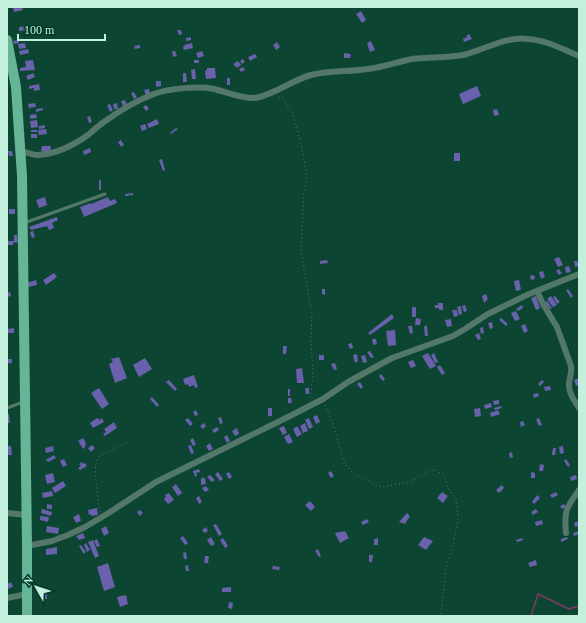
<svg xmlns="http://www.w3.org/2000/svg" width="586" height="623" font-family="'Times New Roman',serif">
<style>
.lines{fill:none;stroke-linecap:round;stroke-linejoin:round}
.stream{stroke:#823864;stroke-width:1.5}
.building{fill:#6961ac}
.path{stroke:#4b7f6d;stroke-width:1;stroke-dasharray:1 3;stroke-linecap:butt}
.lane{stroke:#537869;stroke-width:3}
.street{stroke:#537869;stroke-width:6}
.primary{stroke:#65b596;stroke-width:10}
</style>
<rect width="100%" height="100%" fill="#0d4533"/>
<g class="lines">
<path class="stream" d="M531 616 538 594 569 609 579 606"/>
</g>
<path class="building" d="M13 7H22L23 10 14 12Z
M361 11 366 20 362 23 356 14Z
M28 26 29 30 19 31V27Z
M177 30H181L182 34 179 35Z
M469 34 472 39 464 42 463 39 467 37 466 36Z
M191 37V40L186 41V38Z
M19 40V43L14 44 13 41Z
M371 41 375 50 370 52 367 43Z
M277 42 280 47 276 50 273 45Z
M25 43 26 48 19 49 18 44Z
M192 43 193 48 184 50 183 47 185 46 184 45Z
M140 45V48L135 49 134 46Z
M28 49 29 53 20 55 19 51Z
M172 51H175L177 56 173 57Z
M202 51 204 56 198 58 196 53Z
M344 53 351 54 350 58H344Z
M255 54 257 57 250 61 248 57Z
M243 59 245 62 242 64 240 61Z
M33 60 35 70 20 71V68L26 67 25 61Z
M194 60H199V63H194Z
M238 61 241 65 237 68 233 64Z
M243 67 245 70 241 72 239 69Z
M207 68H215L216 78 206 79 205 71 207 70Z
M195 69 196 79H192L191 70Z
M33 73 35 77 28 80 26 76Z
M183 73H186L187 82H183Z
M227 78H230V85H227Z
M156 81H161V86L156 87Z
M39 84 40 90 34 91V88L29 89V86Z
M477 86 481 96 463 104 459 94Z
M149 89 150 93 146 95 144 90Z
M134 92 137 98 134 99 131 93Z
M125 100 127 105 123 106 121 101Z
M35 103 36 107 29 108 28 104Z
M117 103 118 109H114L113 104Z
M110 104 113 110 110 112 107 105Z
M146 105 149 109 146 111 143 107Z
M43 108V110L36 112V109Z
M497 109 499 115 494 116 493 110Z
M36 114 37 118 30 119V115Z
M90 116 92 122 89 123 87 117Z
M157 119 159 124 149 128 147 124Z
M37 120 38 127 31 128 30 121Z
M145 124 147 129 142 131 140 126Z
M45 125V128L39 129V126Z
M176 128 178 129 171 134 170 133Z
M46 129 47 134 39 135 38 130Z
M31 130H37V132H31Z
M31 134H37V138H31Z
M121 140 124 145 121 147 118 142Z
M42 146H51L50 152 41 151Z
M90 148 91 152 84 155 83 151Z
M8 151H12L13 156H9Z
M454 153H460V161H454Z
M162 159 165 170 163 171 159 160Z
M99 180H101V190H99Z
M133 193V195L125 196V194Z
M45 197 47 205 39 208 36 200Z
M108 197 110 201 115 199 117 203 84 217 80 207 91 203V204Z
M9 209H15V214H9Z
M57 217 58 220 52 223 54 228 49 230 47 226 31 230 29 227Z
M33 231 35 237 32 238 30 232Z
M14 235H17L18 242 13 243V245H7V241H14Z
M559 257 563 265 558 267 554 259Z
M327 260 328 263 320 264V261Z
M574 261H577L579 266 575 267Z
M569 266 571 272 566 273 565 267Z
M559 269 562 273 559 275 556 271Z
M543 271 545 277 541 279 539 272Z
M54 273 57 277 46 285 43 280Z
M534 275 535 279 531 280 530 276Z
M36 280 37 285 28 287 27 283Z
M519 280 521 290 516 291 514 281Z
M322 289H325V295L322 294Z
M568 289 573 296 571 298 566 290Z
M10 292 11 296 7 297V293Z
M486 294 488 299 484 303 482 296Z
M536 296 540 308 536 310 531 298Z
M551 296 557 305 553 307 547 299Z
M555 296 560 302 557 304 553 297Z
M547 301 552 308 550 309 545 302Z
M438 303H443V310H439V308H435V305H438Z
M465 305 467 311 464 312 462 306Z
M522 305 523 308 518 311 516 309Z
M461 306 462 314 459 315 457 307Z
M412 307H416V317H412Z
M452 310H457L458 316 454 317Z
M516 311 520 319 515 321 511 313Z
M392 314 394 318 370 335 368 333Z
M416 318 421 319 420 325H415Z
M501 318 508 324 506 326 499 320Z
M451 319 452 326 447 327 445 320Z
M492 322 493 328 490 329 488 323Z
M525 324 528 331 524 333 521 326Z
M408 326H412L413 333 410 334Z
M424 326H427L428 336H425Z
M483 327 484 333 481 334 480 328Z
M14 328V333H7V329Z
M395 330 396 345 388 346 386 331Z
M479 333 481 339 478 340 475 335Z
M372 339H376L377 344 373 345Z
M352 343 353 348 350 349 348 344Z
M283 346H287L286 354H283Z
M370 351 374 357 371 358 367 352Z
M428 353 436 366 430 369 422 356Z
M434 353 438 362 435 363 431 355Z
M357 354 358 361 355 363 353 355Z
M319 355H324V360H319Z
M365 355 367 362 363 363 361 356Z
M119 357 127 378 115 383 109 364 113 362 111 359Z
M145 358 152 369 139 377 133 365Z
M7 359H12V363H7Z
M413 360 416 366 411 368 408 362Z
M335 363 337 369 334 370 331 364Z
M440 365 445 373 442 375 437 367Z
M302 368 304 383H297L296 369Z
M381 374 385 379 383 381 379 376Z
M194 375 198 387 195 388 194 385 189 387 188 384 185 385 183 379Z
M579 378V385L576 386 574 380Z
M169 380 177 389 175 391 166 382Z
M542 380 544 382 540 386 538 384Z
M360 382 363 387 361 389 357 384Z
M550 386 551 390 545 391 544 387Z
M99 388 109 404 102 409 91 393Z
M305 388H309V394H306Z
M288 389H290V396H288Z
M538 393 539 396 534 398 533 394Z
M152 397 159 405 157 407 150 399Z
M288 398H291L292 403H288Z
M499 400V404L494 405 493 401Z
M491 403 492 407 485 409 484 405Z
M501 406 502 408 495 410 494 408Z
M268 408H272V416H268Z
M480 408 481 416 475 417 474 409Z
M196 410 198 415 195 416 193 412Z
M498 410 500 414 491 417 490 413Z
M7 414H9L10 423H7Z
M317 415 320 422 316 424 313 417Z
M221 417 223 423 220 424 218 418Z
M97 418 100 420 102 418 104 422 93 428 90 423Z
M188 418 193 424 190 426 185 420Z
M309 418 313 427 309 429 305 420Z
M539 418 542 425 539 426 536 419Z
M523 421 525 425 521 427 520 422Z
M114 422 117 428 105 436 103 434 106 432 104 429Z
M204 423 206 426 203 429 200 426Z
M305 423 308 431 303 433 300 426Z
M284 426 287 433 283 435 279 428Z
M297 426 302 434 297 437 293 429Z
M217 427 219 430 214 433 212 430Z
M237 428 239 434 235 436 232 431Z
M289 434 293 442 288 444 284 437Z
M227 435 230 441 227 443 224 437Z
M83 438 86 443 85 447 83 449 78 441Z
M193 438 196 445 193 446 190 440Z
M210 443 213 449 209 451 206 446Z
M92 445 95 448 91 452 88 448Z
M191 445 194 453 191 454 188 446Z
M7 446H11L12 455H7Z
M53 446 54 451 46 453 45 448Z
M563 446 564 453 560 454 559 447Z
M553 448H556L555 455H552Z
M512 452 513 457 510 458 509 453Z
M54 455 56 458 48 462 46 460Z
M64 459 67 465 63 467 60 461Z
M566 459 570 465 568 467 564 461Z
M82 462 83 464 85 463 87 466 80 470 78 468 81 466 79 464Z
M540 464 544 465 543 471H539Z
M199 469 200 472 196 473 197 476 195 477 193 471Z
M331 471 334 476 331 478 328 473Z
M218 472 223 479 220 481 215 474Z
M229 472 232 477 229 479 226 474Z
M531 472 535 473V478H531Z
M53 473 55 482 47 484 45 475Z
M210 475 215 480 212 482 207 477Z
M576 475 577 479 571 481 570 477Z
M201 478H205L206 484 201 485Z
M63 481 66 486 55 493 52 488Z
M176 484 182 493 178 496 172 487Z
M502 485 504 488 499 493 496 490Z
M206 486 209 490 205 492 202 488Z
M52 491 53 496 43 498 42 493Z
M442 492 448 496 443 503 437 498Z
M556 492 558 495 552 498 550 495Z
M169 493 174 500 168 504 164 499 166 497 165 495Z
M537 495 540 498 534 504 532 502Z
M199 496 202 502 199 504 196 498Z
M310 501 315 507 311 511 305 505Z
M47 504 52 505V509H47Z
M564 504 566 507 562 509 560 506Z
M97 508 98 515 91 516V514L89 515 88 510Z
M42 509 52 512 51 516 41 513Z
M536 509 538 512 533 515 531 512Z
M140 510 143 513 140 516 137 512Z
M407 513 410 516 405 524 399 522Z
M79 514 81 521 76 523 73 517Z
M40 516 49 517 48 522 40 520Z
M367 519 369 522 363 525 361 522Z
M542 520 543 524 536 526 535 522Z
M579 521V526L575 527 574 523Z
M216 524 222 534 219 536 213 525Z
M47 526 59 528 58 534 46 532Z
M106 526 109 533 104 536 101 529Z
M206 527 208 531 205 533 202 530Z
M345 531 349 538 340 543 335 533Z
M579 531V534L574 536 573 533Z
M83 533 85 538 79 540 76 536Z
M183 536 188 543 185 545 180 538Z
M211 537 215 544 211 546 207 540Z
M424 537 433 541 426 550 418 545Z
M567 537 568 539 561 542V539Z
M223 538 228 546 225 548 220 540Z
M378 538V545H374V539Z
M522 538 523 540 517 542 516 540Z
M97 539 100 546 97 547 94 541Z
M93 540 99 556 95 558 88 542Z
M86 543 90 550 87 552 84 545Z
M81 545 86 552 84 554 79 546Z
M57 547V554L46 555V549Z
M318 549 321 556 319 557 315 551Z
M186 552 187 559H184L183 553Z
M369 555H373L372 562H369Z
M205 556H209L208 563H204Z
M536 560 537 565 530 567 528 563Z
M108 563 115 587 104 591 97 567Z
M188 565 189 571H186L185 566Z
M273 566 280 567 279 570 272 569Z
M11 582 13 587 7 589V584Z
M231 587V592H222V588Z
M41 591H47V599H41Z
M126 595 128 604 120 607 117 597Z
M229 602 233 603 232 609 228 608Z"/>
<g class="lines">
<path class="path" d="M279 97 284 100 292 112 302 148 307 177 304 192 301 252 309 297 312 309 311 341 313 375 310 399
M325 405 333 424 343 459 347 467 353 473 359 477 381 487 406 483 418 478 432 470H436L443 475 449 489 456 499 458 519 453 547 446 567 441 616
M100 512C98 501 93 469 97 460 98 457 100 457 102 455L129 442"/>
<path class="lane" d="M24 223 105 194
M7 408 23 402"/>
<path class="street" d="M20 150C25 152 32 155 38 155 55 154 74 145 88 135 93 131 98 126 104 122 119 111 138 100 154 94 169 88 199 86 214 89 226 92 243 99 255 98 274 95 292 80 311 75 330 70 349 72 368 69 383 67 397 62 412 59 430 57 446 58 463 55 485 50 505 36 528 39 546 40 562 49 579 56
M537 291 543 304 557 327 571 366C572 372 570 377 569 383 568 392 574 400 579 408
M7 513 27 515
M566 533C564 511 566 508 579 490
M27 546 52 541 68 535 85 527 107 514 156 482 288 417 323 399 348 382 392 358 453 336 465 329 488 314 529 294 579 274
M7 598 27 594"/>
<path class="primary" d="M7 40 16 87 22 176 27 546V616"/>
</g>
<rect width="586" height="623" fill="none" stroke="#c2f0dc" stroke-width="16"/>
<g transform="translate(36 587) rotate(309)" stroke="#003a29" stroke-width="3" paint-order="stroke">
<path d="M0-3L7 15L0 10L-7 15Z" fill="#c2f0dc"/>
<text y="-6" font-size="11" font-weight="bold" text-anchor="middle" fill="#c2f0dc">N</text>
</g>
<path d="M18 34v6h87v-6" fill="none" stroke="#c2f0dc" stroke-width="2"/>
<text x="24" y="34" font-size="12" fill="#c2f0dc" stroke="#003a29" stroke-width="3" paint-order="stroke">100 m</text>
</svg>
